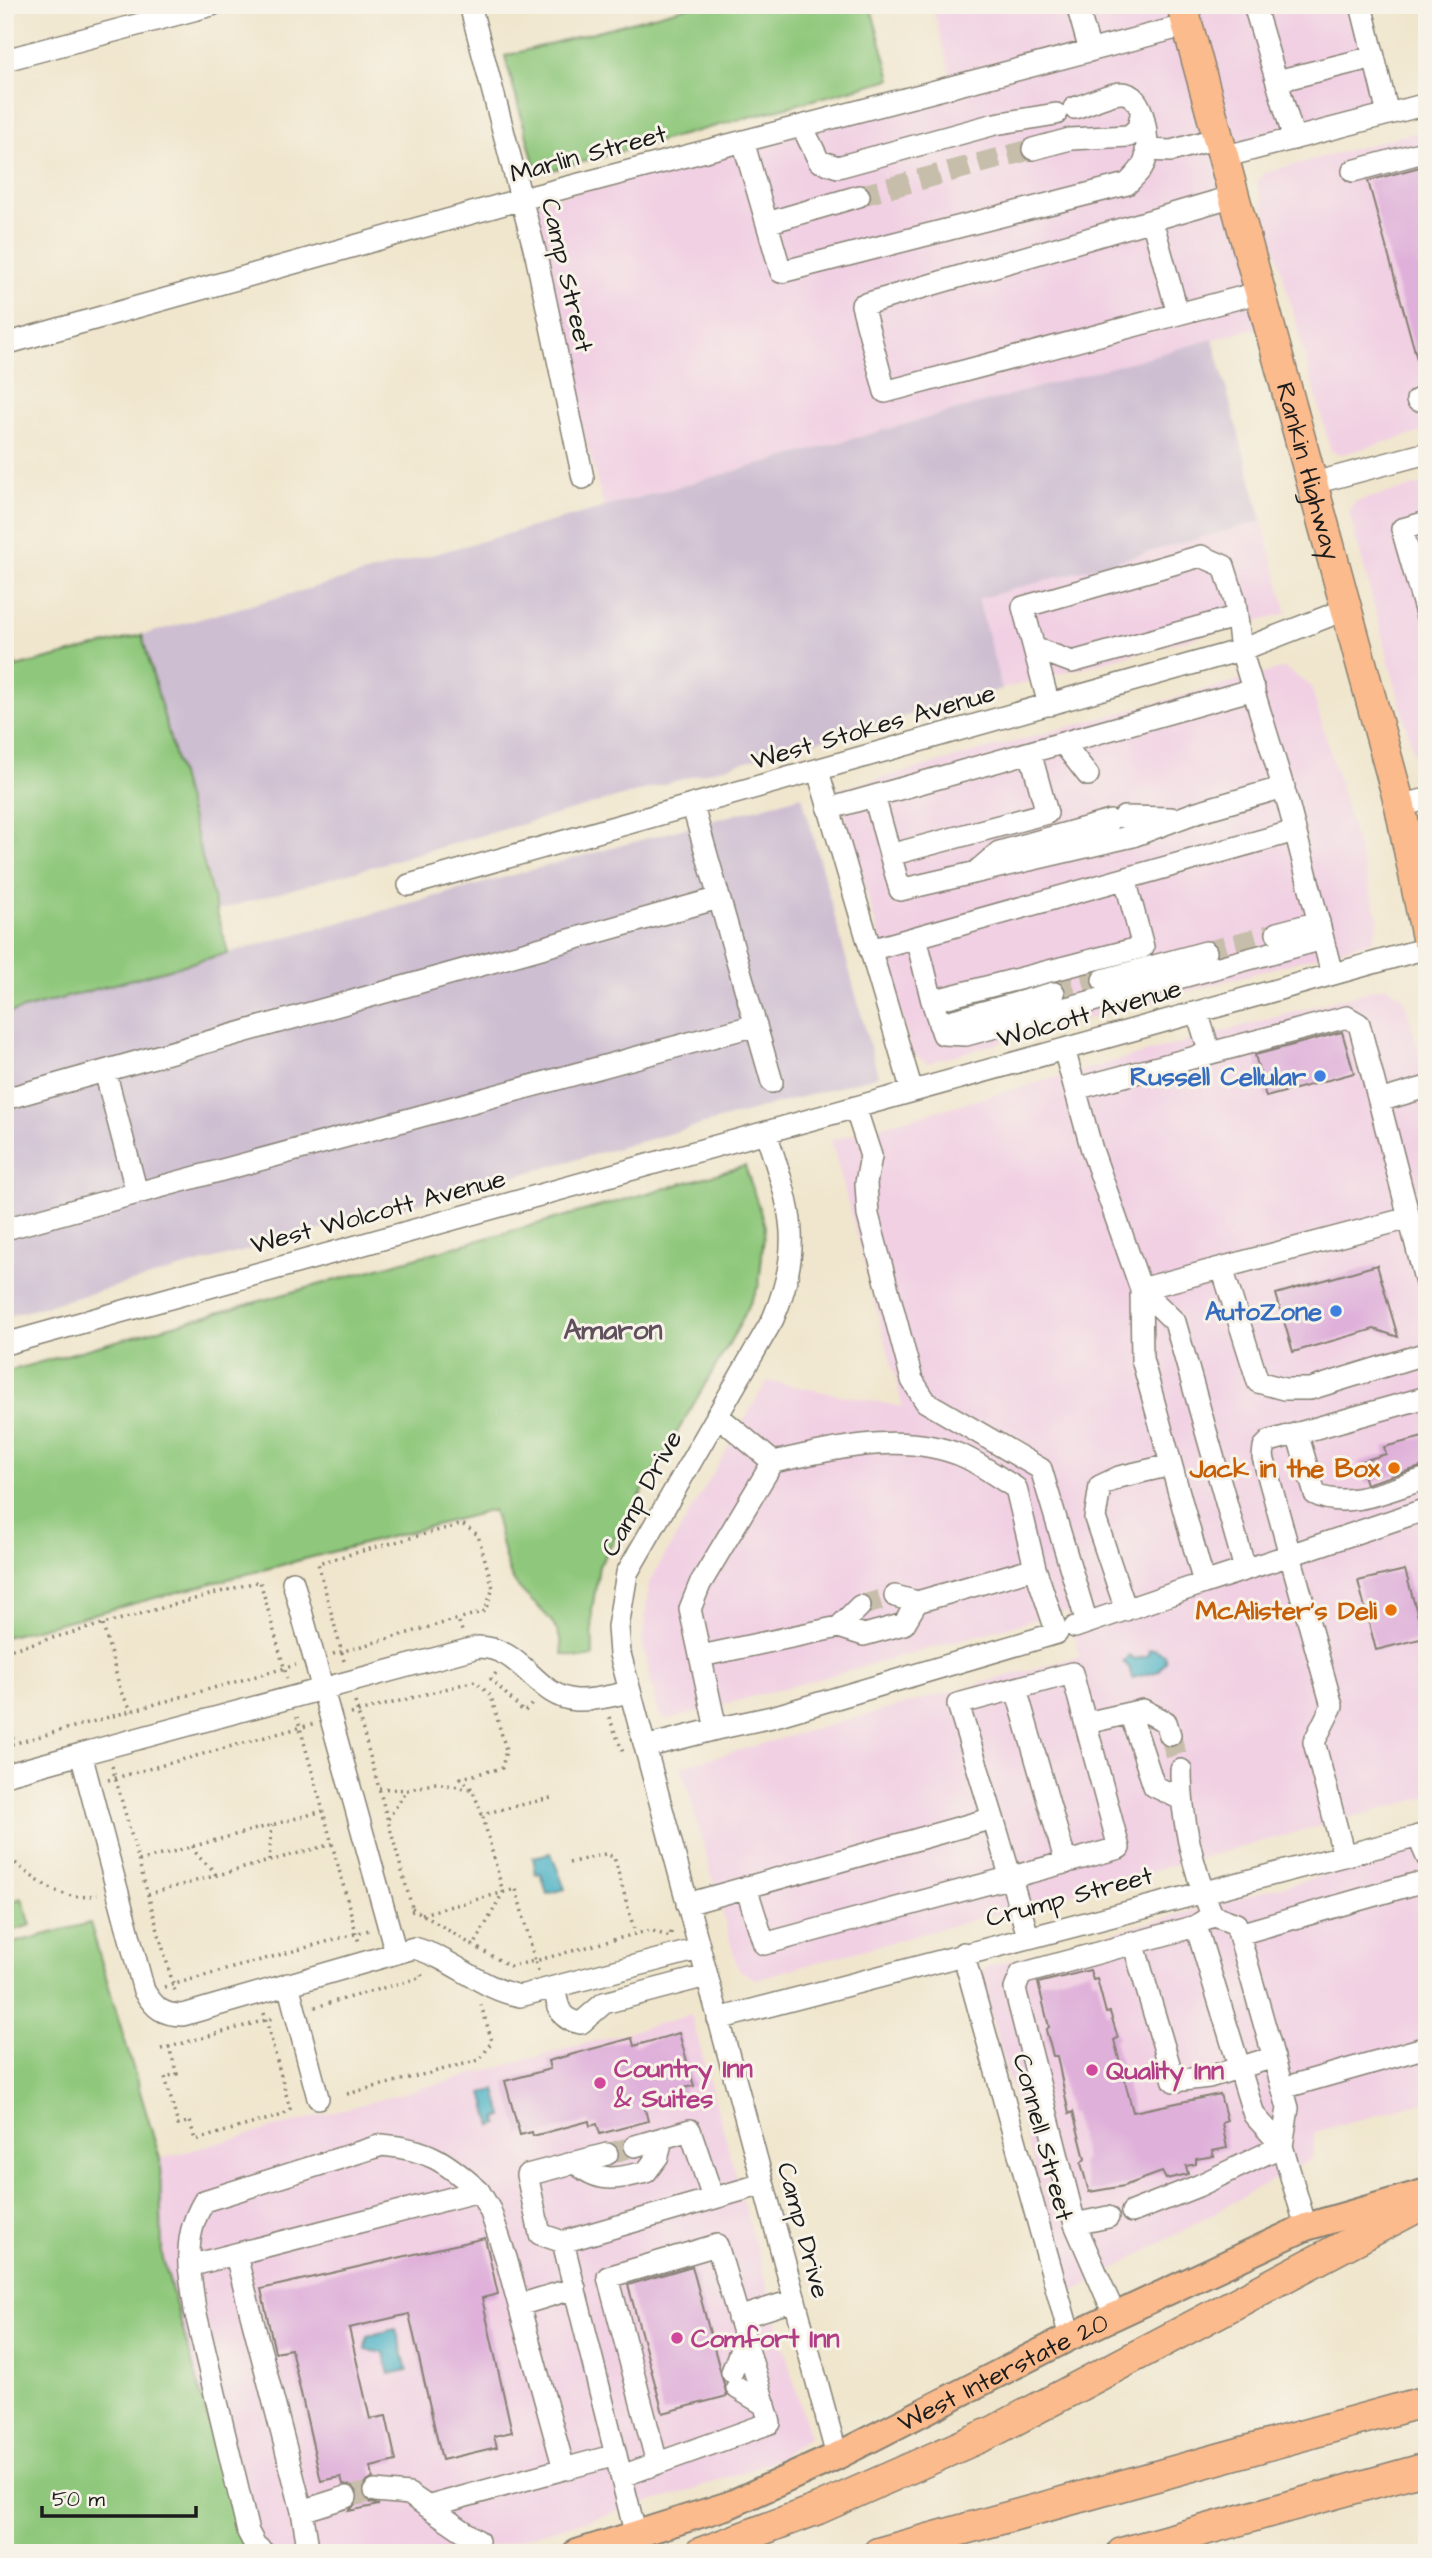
<svg xmlns="http://www.w3.org/2000/svg" width="1432" height="2558" font-family="'Architects Daughter',sans-serif">
<style>
.built{fill:#f1d0e3}
.industrial{fill:#cebed1}
.green{fill:#8fc87b;stroke:#56724c;stroke-width:2}
.water{fill:#46b0c5;stroke:#316670;stroke-width:2}
.building{fill:#dfb0da}
.lines{fill:none;stroke-linecap:round;stroke-linejoin:round}
.minor-tunnel{stroke:#c6beaa;stroke-width:21;stroke-dasharray:21 10;stroke-linecap:butt}
.minor-casing{stroke:#868174;stroke-width:24}
.major-casing{stroke:#868174;stroke-width:30}
.highway-casing{stroke:#868174;stroke-width:33}
.path{stroke:#868174;stroke-width:3.5;stroke-dasharray:2 5;stroke-linecap:butt}
.minor{stroke:#fff;stroke-width:21}
.major{stroke:#fbbb8c;stroke-width:26}
.highway{stroke:#fbbb8c;stroke-width:30}
.shop-dot{fill:#3f7fe0;stroke:#f7f3e8;stroke-width:2.5}
.food-dot{fill:#e8710a;stroke:#f7f3e8;stroke-width:2.5}
.hotel-dot{fill:#d1479c;stroke:#f7f3e8;stroke-width:2.5}
.labels{text-anchor:middle;stroke-width:6;stroke-linejoin:round;paint-order:stroke}
.street-label{font-size:26px;fill:#1c1c1c;stroke:#f7f3e8}
.shop-label{font-size:26px;font-weight:bold;fill:#366cbe;stroke:#f7f3e8;text-anchor:end}
.food-label{font-size:26px;font-weight:bold;fill:#c56008;stroke:#f7f3e8;text-anchor:end}
.hotel-label{font-size:26px;font-weight:bold;fill:#b23c85;stroke:#f7f3e8;text-anchor:start}
.neighbourhood-label{font-size:28px;font-weight:bold;fill:#60505e;stroke:#f7f3e8}
</style>
<rect width="100%" height="100%" fill="#f7f3e8"/>
<filter id="ink" filterUnits="userSpaceOnUse"><feTurbulence type="fractalNoise" baseFrequency=".0143" numOctaves="2"/><feDisplacementMap in="SourceGraphic" scale="14" xChannelSelector="R" yChannelSelector="G"/><feConvolveMatrix kernelMatrix="1 2 1 2 8 2 1 2 1" color-interpolation-filters="sRGB"/></filter>
<filter id="wash" filterUnits="userSpaceOnUse"><feTurbulence type="fractalNoise" baseFrequency=".00686" numOctaves="4" result="noise"/><feDisplacementMap in="SourceGraphic" scale="28" xChannelSelector="R" yChannelSelector="G"/><feGaussianBlur stdDeviation="1.57" result="paint"/><feColorMatrix in="noise" values="0 0 0 0 0 0 0 0 0 0 0 0 0 0 0 0 0 1.4 0 .05"/><feComposite in="paint" operator="in"/></filter>
<g filter="url(#wash)">
<rect width="100%" height="100%" fill="#f0e6cd"/>
<path class="built" d="M932 5H1364L1393 113 1224 157 1269 324 604 507 522 207 954 88Z
M1427 129V431L1342 454 1331 451 1257 182 1263 173Z
M1427 483V775L1418 770 1349 512 1354 502Z
M1262 521 1287 613 1002 689 977 599Z
M1284 668 1311 686 1379 921 1372 941 927 1063 912 1053 838 790Z
M1387 986 1404 998 1427 1080V1797L755 1979 738 1969 681 1766 1080 1656 1066 1611 668 1720 659 1715 642 1642 649 1583 767 1381 903 1407 831 1140Z
M1427 1847V2101L1315 2132 1312 2158 1070 2294 980 1977 986 1967Z
M691 2015 809 2436 780 2458 687 2492 471 2553H245L162 2255 160 2159Z"/>
<path class="industrial" d="M1213 339 1262 521 978 599 1002 689 218 910 142 635Z
M802 796 878 1076 5 1317V1014Z"/>
<path class="green" d="M694 5H870L891 79 537 174 505 56Z
M5 629 16 667 142 635 228 953 5 1014Z
M745 1166 765 1226 759 1285 738 1328 599 1566 592 1610 593 1656 580 1658 562 1654C562 1618 534 1608 515 1583 504 1568 500 1529 493 1510L5 1637V1372Z
M22 1898 31 1925 5 1933V1903Z
M90 1923 160 2159 162 2255 245 2553H5V1945Z"/>
<path class="water" d="M1154 1649 1164 1654 1166 1661 1159 1671 1132 1678 1129 1667 1123 1662 1129 1655 1135 1659 1147 1656 1149 1650Z
M551 1853 565 1889 547 1894 541 1873 536 1874 533 1857Z
M496 2090 503 2116 497 2118 499 2124 492 2126 483 2093Z
M396 2329 407 2370 389 2374 384 2353 365 2350 367 2336Z"/>
<g id="blocks">
<path class="building" d="M1427 165V376L1422 377 1368 181Z
M1342 1032 1354 1073 1266 1097 1255 1055Z
M1377 1265 1398 1337 1374 1329 1293 1352 1276 1294Z
M1427 1436V1465L1366 1484 1359 1462 1386 1454 1384 1447Z
M1405 1570 1424 1638 1376 1650 1358 1581Z
M1090 1970 1093 1980 1097 1979 1106 2013 1110 2012 1118 2038 1114 2040 1133 2112 1220 2094 1227 2121 1222 2123 1227 2148 1212 2151 1214 2156 1196 2159V2164L1186 2166 1188 2174 1166 2179 1162 2172 1124 2186 1089 2192 1081 2163 1085 2159 1073 2112 1069 2114 1057 2056H1053L1046 2030 1049 2027 1038 1983Z
M679 2033 694 2086 683 2088 684 2094 644 2105 648 2121 600 2134 597 2124 590 2126 589 2121 533 2136 532 2132 520 2135 505 2081 550 2069 548 2061 632 2038 634 2046Z
M485 2238 498 2294 482 2298 512 2432 494 2436 497 2447 442 2460 409 2314 349 2328 370 2419 386 2416 396 2461 371 2467 373 2478 364 2484 363 2497 368 2502 379 2505 349 2511 359 2500 358 2492 354 2487 343 2484 341 2477 321 2481 291 2349 275 2352 261 2289Z
M692 2266 727 2396 663 2413 628 2285Z"/>
</g>
</g>
<g filter="url(#ink)">
<use href="#blocks" fill-opacity="0" stroke="#868174" stroke-width="2"/>
<g class="lines">
<path class="minor-tunnel" d="M859 196 1033 149
M1206 952 1277 933
M1054 993 1103 980
M860 1606 895 1596
M1170 1735 1181 1770
M607 2154 635 2146
M346 2497 375 2491"/>
<g class="minor-casing">
<path id="minor" d="M470 5 536 255 583 478
M1077 5 1090 51
M1254 5 1294 139
M1361 5 1374 57
M5 60 212 5
M1277 81 1374 57 1388 114
M802 126 819 161 838 167 995 124 1056 114
M743 141 781 272 1127 184C1135 176 1144 168 1146 158 1149 141 1145 92 1121 93 1109 93 1087 105 1074 108
M1033 149 1070 139 1129 136 1138 128 1141 115
M1146 150 1171 151 1218 138
M1223 157 1427 104
M1353 171 1427 151
M1234 196 862 305 885 392 1261 292
M1152 220 1178 314
M767 223 859 196
M5 344 522 199 1188 25
M1417 400 1427 397
M1314 483 1427 453
M1427 522 1402 529 1427 617
M1034 648 1072 662 1235 617
M1049 705 1023 607 1201 556 1224 566 1235 601 1241 650 1288 803 1332 974
M1063 743 1088 775
M818 771 912 1091
M874 796 900 890 1133 836 1197 812 1284 787
M1400 806 1427 799
M693 807 772 1082
M828 809 1254 689
M1124 817 1171 818
M890 855 1047 813 1030 752
M977 871 999 852 1110 821
M409 885 1241 650 1347 609
M1277 933 1319 922
M916 937 932 1001 1143 947 1125 879
M870 950 1295 831
M1103 980 1206 952
M932 1001 943 1034 966 1035 1323 939
M1197 1012 1210 1053
M939 1024 1054 993
M1064 1049 1092 1150 1141 1289 1409 1218
M105 1071 137 1193
M1427 1087 1379 1101 1427 1287
M1075 1089 1347 1017 1359 1024 1379 1101
M5 1099 719 898
M855 1107 871 1156 866 1183 868 1215 912 1380 926 1402 1041 1469 1087 1623
M766 1133C790 1206 805 1244 773 1319L627 1573 618 1627 620 1654 837 2456
M5 1229 756 1025
M1222 1268 1258 1382 1284 1389H1310L1427 1353
M1141 1289 1142 1359 1204 1583 1290 1555 1263 1457 1264 1447 1270 1441 1427 1397
M1141 1289 1175 1322 1245 1569
M5 1344 1427 948
M1297 1433 1315 1494C1347 1511 1394 1488 1427 1478
M293 1582 396 1953
M895 1596 917 1602
M1126 1610 1095 1518 1100 1486 1119 1477 1171 1465
M839 1627 860 1606
M1075 1627 1204 1583
M701 1656 839 1627 864 1635 904 1624 917 1602 1035 1568
M1016 1689 1066 1863
M630 1692C613 1695 593 1701 576 1700 535 1697 523 1647 478 1647L81 1754 144 1991C155 2008 162 2015 183 2015L414 1948C452 1958 481 1989 520 1996L699 1949
M1130 1713 1154 1786 1181 1799
M1086 1723 1143 1710 1166 1722 1170 1735
M716 1729 772 1717 1057 1633 1035 1568 1016 1488C999 1478 982 1465 965 1457 903 1430 835 1449 773 1462
M645 1747 716 1729 690 1609 700 1584 773 1462 717 1415
M1181 1770C1181 1819 1194 1871 1212 1915L1236 1924 1288 2108 1282 2146 1306 2227
M5 1775 81 1754
M1418 1836 1427 1857
M1344 1856 1314 1742 1332 1706 1290 1555 1427 1509
M746 1887 764 1944 1119 1848 1072 1673 958 1704 993 1818
M687 1904 993 1818 1028 1936
M1239 1934 1414 1884
M1133 1942 1174 2081 1209 2077 1274 2057
M963 1953 1070 2337
M288 1984 318 2098
M554 1987C558 2007 559 2020 581 2023L604 2003 706 1976
M718 2019 1427 1834
M1283 2088 1427 2047
M635 2146 690 2130 713 2198
M575 2162C598 2184 617 2179 646 2172L658 2156 662 2138
M1132 2212 1198 2186 1282 2146 1254 2115 1196 1926 1208 1918
M1075 2224 1108 2217
M563 2242 540 2234 527 2175 607 2154
M236 2256 302 2511 309 2553
M189 2266C188 2241 191 2223 204 2201L382 2145C428 2149 445 2161 479 2191
M519 2305 575 2288
M738 2318 795 2300
M1116 2318 1075 2224 1015 1989 1021 1974 1196 1926
M732 2372 745 2339
M737 2388 765 2405
M564 2469 616 2455
M622 2476 770 2423 717 2245 608 2277 657 2463
M375 2491 409 2494 478 2541
M302 2511 346 2497
M636 2536 563 2242 763 2184
M264 2553 255 2545 248 2532 195 2310 189 2266 479 2191 490 2210 506 2258 564 2469 430 2506"/>
</g>
<g class="major-casing">
<g id="major">
<path id="s1" d="M577 2553 729 2505 837 2456 1070 2337 1306 2227 1427 2192"/>
</g>
</g>
<g class="highway-casing">
<g id="highway">
<path id="s2" d="M1182 5 1400 806 1427 938"/>
<path d="M700 2553 818 2509 994 2431 1427 2202"/>
<path d="M878 2553 1427 2401"/>
<path d="M1122 2553 1427 2468"/>
</g>
</g>
<path class="path" d="M103 1625 121 1692 132 1711
M5 1651 260 1581 287 1678
M333 1654 458 1619 462 1631
M344 1661 318 1563 462 1524 478 1535 493 1588 485 1611 458 1619
M496 1673 491 1679 524 1712 532 1704
M355 1702 413 1911 407 1913
M5 1710 14 1743
M351 1714 475 1681 491 1696 506 1750 502 1768 461 1778 472 1789 482 1814 555 1797
M609 1717 624 1755
M5 1746 296 1665
M112 1766 176 1995
M108 1780 313 1724
M379 1788 407 1790 436 1783 470 1789
M388 1819 407 1790
M332 1844 359 1943
M193 1846C196 1859 210 1864 216 1875
M5 1854C30 1876 63 1906 97 1894
M139 1861 323 1811 297 1717
M269 1861 272 1825
M569 1863 605 1854 614 1857 635 1933
M148 1894 332 1844 323 1811
M412 1908 474 1946 503 1892 482 1814
M422 1914 516 1889 535 1961 510 1966 474 1946
M538 1971 535 1961 650 1930 670 1937 672 1928
M164 1987 369 1930
M315 2007 422 1977 420 1970
M264 2013 266 2020 290 2109 283 2115 195 2140 190 2121 178 2125 165 2077 177 2074 169 2047 266 2020 276 2017
M161 2049 169 2047
M347 2094 480 2060 492 2041 480 2002"/>
<use href="#minor" class="minor"/>
<use href="#major" class="major"/>
<use href="#highway" class="highway"/>
</g>
</g>
<g class="shop-dot">
<circle cx="1320" cy="1076" r="7"/>
<circle cx="1336" cy="1311" r="7"/>
</g>
<g class="food-dot">
<circle cx="1394" cy="1468" r="7"/>
<circle cx="1391" cy="1610" r="7"/>
</g>
<g class="hotel-dot">
<circle cx="1092" cy="2070" r="7"/>
<circle cx="600" cy="2083" r="7"/>
<circle cx="677" cy="2338" r="7"/>
</g>
<g class="labels">
<g class="street-label">
<text transform="translate(588 153) rotate(-15)" y="9">Marlin Street</text>
<text transform="translate(568 275) rotate(77)" y="9">Camp Street</text>
<text dy="9" stroke="none"><textPath href="#s2" startOffset="483">Rankin Highway</textPath></text>
<text transform="translate(873 726) rotate(-16)" y="9">West Stokes Avenue</text>
<text transform="translate(1089 1013) rotate(-16)" y="9">Wolcott Avenue</text>
<text transform="translate(378 1211) rotate(-15)" y="9">West Wolcott Avenue</text>
<text transform="translate(641 1493) rotate(-61)" y="9">Camp Drive</text>
<text transform="translate(1069 1896) rotate(-15)" y="9">Crump Street</text>
<text transform="translate(1044 2137) rotate(75)" y="9">Connell Street</text>
<text transform="translate(804 2230) rotate(75)" y="9">Camp Drive</text>
<text dy="9" stroke="none"><textPath href="#s1" startOffset="464">West Interstate 20</textPath></text>
</g>
<g class="shop-label">
<text x="1306" y="1085">Russell Cellular</text>
<text x="1322" y="1320">AutoZone</text>
</g>
<g class="food-label">
<text x="1380" y="1477">Jack in the Box</text>
<text x="1377" y="1619">McAlister's Deli</text>
</g>
<g class="hotel-label">
<text x="614" y="2077">Country Inn<tspan x="614" dy="30">&amp; Suites</tspan></text>
<text x="1106" y="2079">Quality Inn</text>
<text x="691" y="2347">Comfort Inn</text>
</g>
<g class="neighbourhood-label">
<text x="613" y="1339">Amaron</text>
</g>
</g>
<rect width="1432" height="2558" fill="none" stroke="#f7f3e8" stroke-width="28"/>
<path d="M42 2506v10h154v-10" fill="none" stroke="#1c1c1c" stroke-width="3.5"/>
<text x="52" y="2506" font-size="21" fill="#1c1c1c" stroke="#f7f3e8" stroke-width="5" paint-order="stroke">50 m</text>
</svg>
